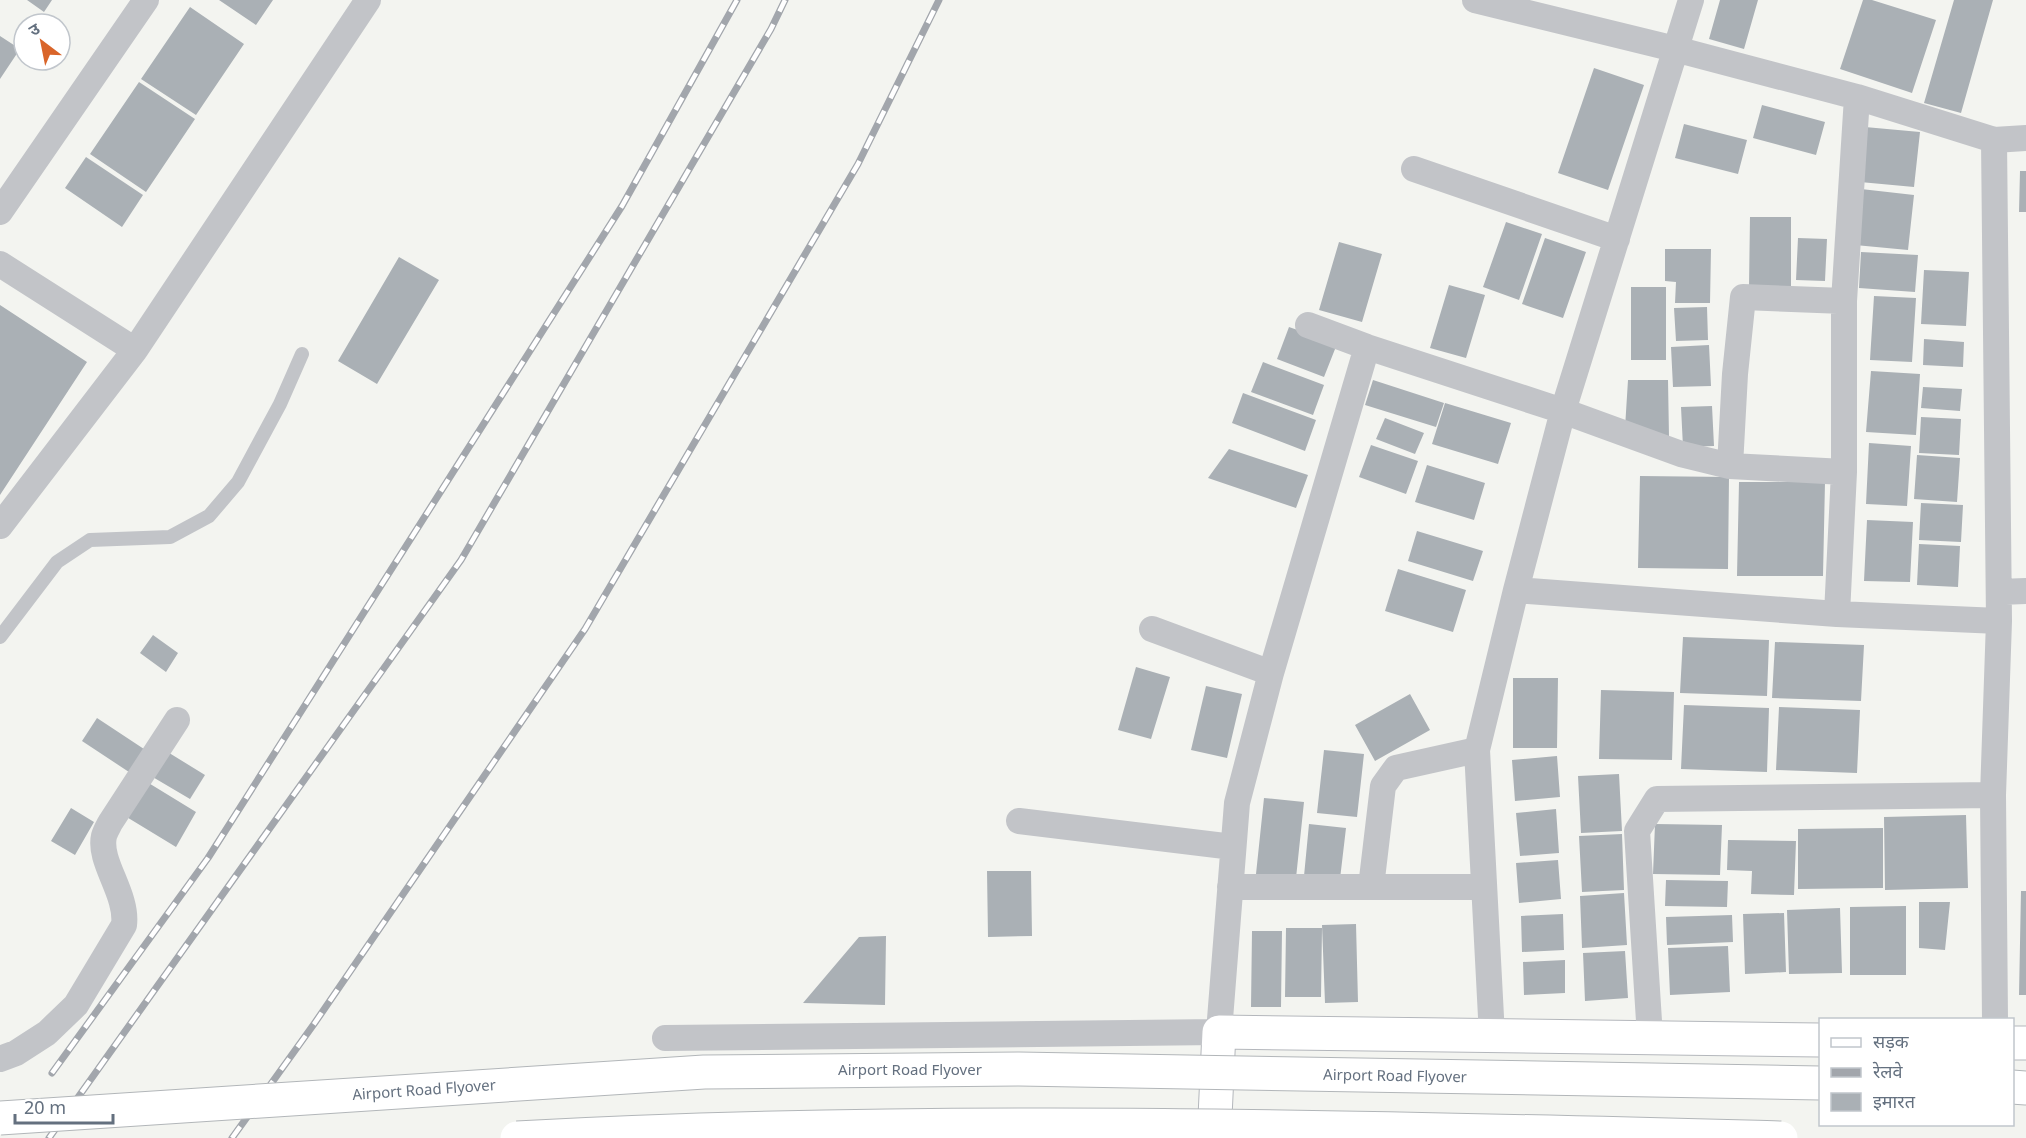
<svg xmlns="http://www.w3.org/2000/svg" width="2026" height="1138" font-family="'Noto Sans','Noto Sans Devanagari',sans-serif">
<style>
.building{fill:#aab0b5}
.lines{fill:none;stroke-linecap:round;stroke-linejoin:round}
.secondary-casing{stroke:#b4b7bc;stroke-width:35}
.primary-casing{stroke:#b2b6b9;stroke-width:35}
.lane{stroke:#c2c4c8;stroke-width:14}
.street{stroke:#c2c4c8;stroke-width:26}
.secondary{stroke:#fff;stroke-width:33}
.primary{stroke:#fff;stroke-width:33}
.rail-casing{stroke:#a2a6ac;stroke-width:7}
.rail{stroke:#fff;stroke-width:4.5;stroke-dasharray:14;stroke-linecap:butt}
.primary-bridge-casing{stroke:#b2b6b9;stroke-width:35;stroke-linecap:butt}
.primary-bridge{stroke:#fff;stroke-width:33}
.labels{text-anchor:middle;stroke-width:6;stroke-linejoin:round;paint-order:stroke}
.street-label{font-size:15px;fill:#64707f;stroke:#fff}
</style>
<rect width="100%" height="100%" fill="#f3f4f0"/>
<path class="building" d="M27 0H52L44 12Z
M219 0H273L256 25Z
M1720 0H1758L1744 49 1709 39Z
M1863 0H1872L1936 20 1912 93 1840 69Z
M1954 0H1993L1961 113 1924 103Z
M190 7 244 44 196 115 141 79Z
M0 36 20 49 0 79Z
M1594 68 1644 85 1608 190 1558 173Z
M139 82 195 119 146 192 90 154Z
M1762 105 1825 122 1816 155 1753 138Z
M1684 124 1747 140 1738 174 1675 158Z
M1865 127 1920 132 1914 187 1860 182Z
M86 157 143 195 122 227 65 188Z
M2020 171H2026V212H2019Z
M1861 189 1914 195 1908 250 1855 245Z
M1750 217H1791V288H1749Z
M1506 222 1542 234 1519 300 1483 287Z
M1545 238 1586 252 1563 318 1522 304Z
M1798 238 1827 239 1825 281 1796 280Z
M1339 242 1382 254 1362 322 1319 310Z
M1665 249H1711L1710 303H1675L1676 282 1665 281Z
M1861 252 1918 255 1915 292 1859 288Z
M399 257 439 280 377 384 338 361Z
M1924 270 1969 272 1966 326 1921 324Z
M1449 285 1485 295 1466 358 1430 348Z
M1631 287H1666V360H1631Z
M1874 296 1916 298 1912 362 1870 360Z
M0 305 87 362 0 495Z
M1707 307 1708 340 1676 341 1674 308Z
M1289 327 1337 344 1324 377 1277 359Z
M1924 339 1964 342 1963 367 1923 365Z
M1709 345 1711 386 1673 387 1671 347Z
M1263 362 1324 385 1313 415 1251 392Z
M1871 371 1920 374 1916 435 1866 432Z
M1373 380 1444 403 1436 427 1365 405Z
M1628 380H1668L1669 437 1625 428Z
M1923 387 1962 389 1960 411 1921 408Z
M1243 393 1316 420 1305 451 1232 423Z
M1445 403 1511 423 1498 464 1432 444Z
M1712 406 1714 446 1683 447 1681 407Z
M1921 417 1961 419 1959 455 1919 453Z
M1385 418 1424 433 1415 454 1376 439Z
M1869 443 1911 446 1907 506 1866 504Z
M1371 445 1418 461 1406 494 1359 477Z
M1229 449 1308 475 1296 508 1208 478Z
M1917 455 1960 458 1957 502 1914 499Z
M1427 465 1485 483 1474 520 1415 502Z
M1640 476 1729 477 1728 569 1638 568Z
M1739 482H1825L1823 576H1737Z
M1921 503 1963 505 1961 542 1919 540Z
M1867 520 1913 522 1910 582 1864 581Z
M1417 531 1483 551 1473 581 1408 561Z
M1919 544 1960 546 1958 587 1917 585Z
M1398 569 1466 590 1453 632 1385 611Z
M153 635 178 653 166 672 140 653Z
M1683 637 1769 640 1767 696 1680 693Z
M1775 642 1864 645 1861 701 1772 698Z
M1136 667 1170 677 1151 739 1118 730Z
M1513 678H1558L1557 748H1513Z
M1206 686 1242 694 1227 758 1191 750Z
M1601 690 1674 692 1672 760 1599 759Z
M1410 694 1430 730 1375 761 1355 725Z
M1684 705 1769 708 1767 772 1681 769Z
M1779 707 1860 710 1857 773 1776 770Z
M97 718 150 753 135 776 82 741Z
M1324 750 1364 754 1357 817 1317 813Z
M166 751 205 775 190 799 151 776Z
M1557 756 1560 797 1515 801 1512 760Z
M1619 774 1622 831 1581 833 1578 776Z
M147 782 196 812 176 847 125 816Z
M1264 798 1304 802 1296 878 1256 874Z
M71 808 94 822 75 855 51 841Z
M1556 809 1559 853 1520 856 1516 813Z
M1966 815 1968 888 1885 890 1884 817Z
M1309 824 1346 828 1340 879 1304 876Z
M1655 824 1722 825 1720 875 1653 874Z
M1883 828V888L1798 889V829Z
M1622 834 1624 890 1582 892 1579 836Z
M1728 840 1796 841 1794 895 1751 894 1752 871 1727 870Z
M1558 860 1561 899 1519 903 1516 863Z
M987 871H1031L1032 936 988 937Z
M1666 880 1728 881 1727 907 1665 906Z
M2021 891H2026V995H2019Z
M1624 893 1627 945 1582 948 1580 896Z
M1919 902H1950L1945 950 1919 948Z
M1906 906V975H1850V907Z
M1840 908 1842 973 1789 974 1787 910Z
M1784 913 1786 972 1745 974 1743 914Z
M1563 914 1564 950 1522 952 1521 916Z
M1732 915 1733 942 1667 945 1666 917Z
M1356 924 1358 1002 1325 1003 1322 925Z
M1286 928H1322L1321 997H1285Z
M1252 931H1282L1281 1007H1251Z
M886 936 885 1005 803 1003 859 937Z
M1728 946 1730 992 1670 995 1668 948Z
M1625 951 1628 998 1585 1001 1583 953Z
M1565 960V993L1524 995 1523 962Z"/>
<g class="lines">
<g class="secondary-casing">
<path id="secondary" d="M2012 1043H2026
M1214 1138 1219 1032 1820 1040"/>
</g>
<g class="primary-casing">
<path id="primary" d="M2012 1087 2026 1088"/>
</g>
<path class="lane" d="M0 637 57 562 90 540 170 537 209 516 238 482 280 404 302 354"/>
<path class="street" d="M1475 0 1675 49 1857 97 1994 140 2026 138
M1994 140 1999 621 1993 795 1995 1020
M1414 169 1617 239
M0 212 146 0
M0 264 135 350
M1308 325 1367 347 1563 411 1681 454 1730 466 1844 472
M1730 466 1735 374 1743 297 1844 301
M0 526 135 350 368 0
M1516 590 1837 614 1999 621
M1999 592 2026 591
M1837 614 1844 472V301L1857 97
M1152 629 1271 673
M1019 821 1233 847
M1230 887H1484
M1371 887 1383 786 1396 768 1477 750
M1492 1036 1477 750 1516 590 1563 411 1691 0
M1650 1037 1637 831 1657 799 1993 795
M665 1038 1219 1032 1237 803 1271 673 1367 347
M0 1059 16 1053 47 1033 76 1005 124 925C128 894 98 862 104 836 105 832 108 827 110 823L177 720"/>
<use href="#secondary" class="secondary"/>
<use href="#primary" class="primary"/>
<g class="rail-casing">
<path id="rail" d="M52 1073 208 858 622 206 737 0
M49 1138 461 560 771 29 785 0
M232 1138 314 1024 585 629 858 164 939 0"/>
</g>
<use href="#rail" class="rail"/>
<g class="primary-bridge-casing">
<path id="primary-bridge" d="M0 1118 704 1072 1019 1069 1820 1083
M517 1138C938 1115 1360 1127 1781 1138"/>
</g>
<use href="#primary-bridge" class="primary-bridge"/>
</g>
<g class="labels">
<g class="street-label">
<text x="910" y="1075">Airport Road Flyover</text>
<text transform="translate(1395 1076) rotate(1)" y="5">Airport Road Flyover</text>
<text transform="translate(424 1090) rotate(-4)" y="5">Airport Road Flyover</text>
</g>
</g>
<rect x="1819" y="1018" width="195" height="108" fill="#ffffff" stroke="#c1c6cc" stroke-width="1.5"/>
<rect x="1831" y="1038" width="30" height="9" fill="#ffffff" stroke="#c1c6cc" stroke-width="1.5"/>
<text x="1873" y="1048" font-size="18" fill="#64707f">सड़क</text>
<rect x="1831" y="1068" width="30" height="9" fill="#a2a6ac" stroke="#c1c6cc" stroke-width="1.5"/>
<text x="1873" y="1078" font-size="18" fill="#64707f">रेलवे</text>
<rect x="1831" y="1093" width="30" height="18" fill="#aab0b5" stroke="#c1c6cc" stroke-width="1.5"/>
<text x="1873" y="1108" font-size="18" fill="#64707f">इमारत</text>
<g transform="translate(42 42) rotate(328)"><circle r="28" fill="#ffffff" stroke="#c1c6cc" stroke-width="1.5"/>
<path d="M0-4.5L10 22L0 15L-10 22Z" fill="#d9652a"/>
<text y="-9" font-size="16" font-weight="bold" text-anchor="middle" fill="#64707f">उ</text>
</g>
<path d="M15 1114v9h98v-9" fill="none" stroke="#64707f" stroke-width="3"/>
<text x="24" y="1114" font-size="18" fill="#64707f" stroke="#ffffff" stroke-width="4.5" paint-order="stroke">20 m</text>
</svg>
